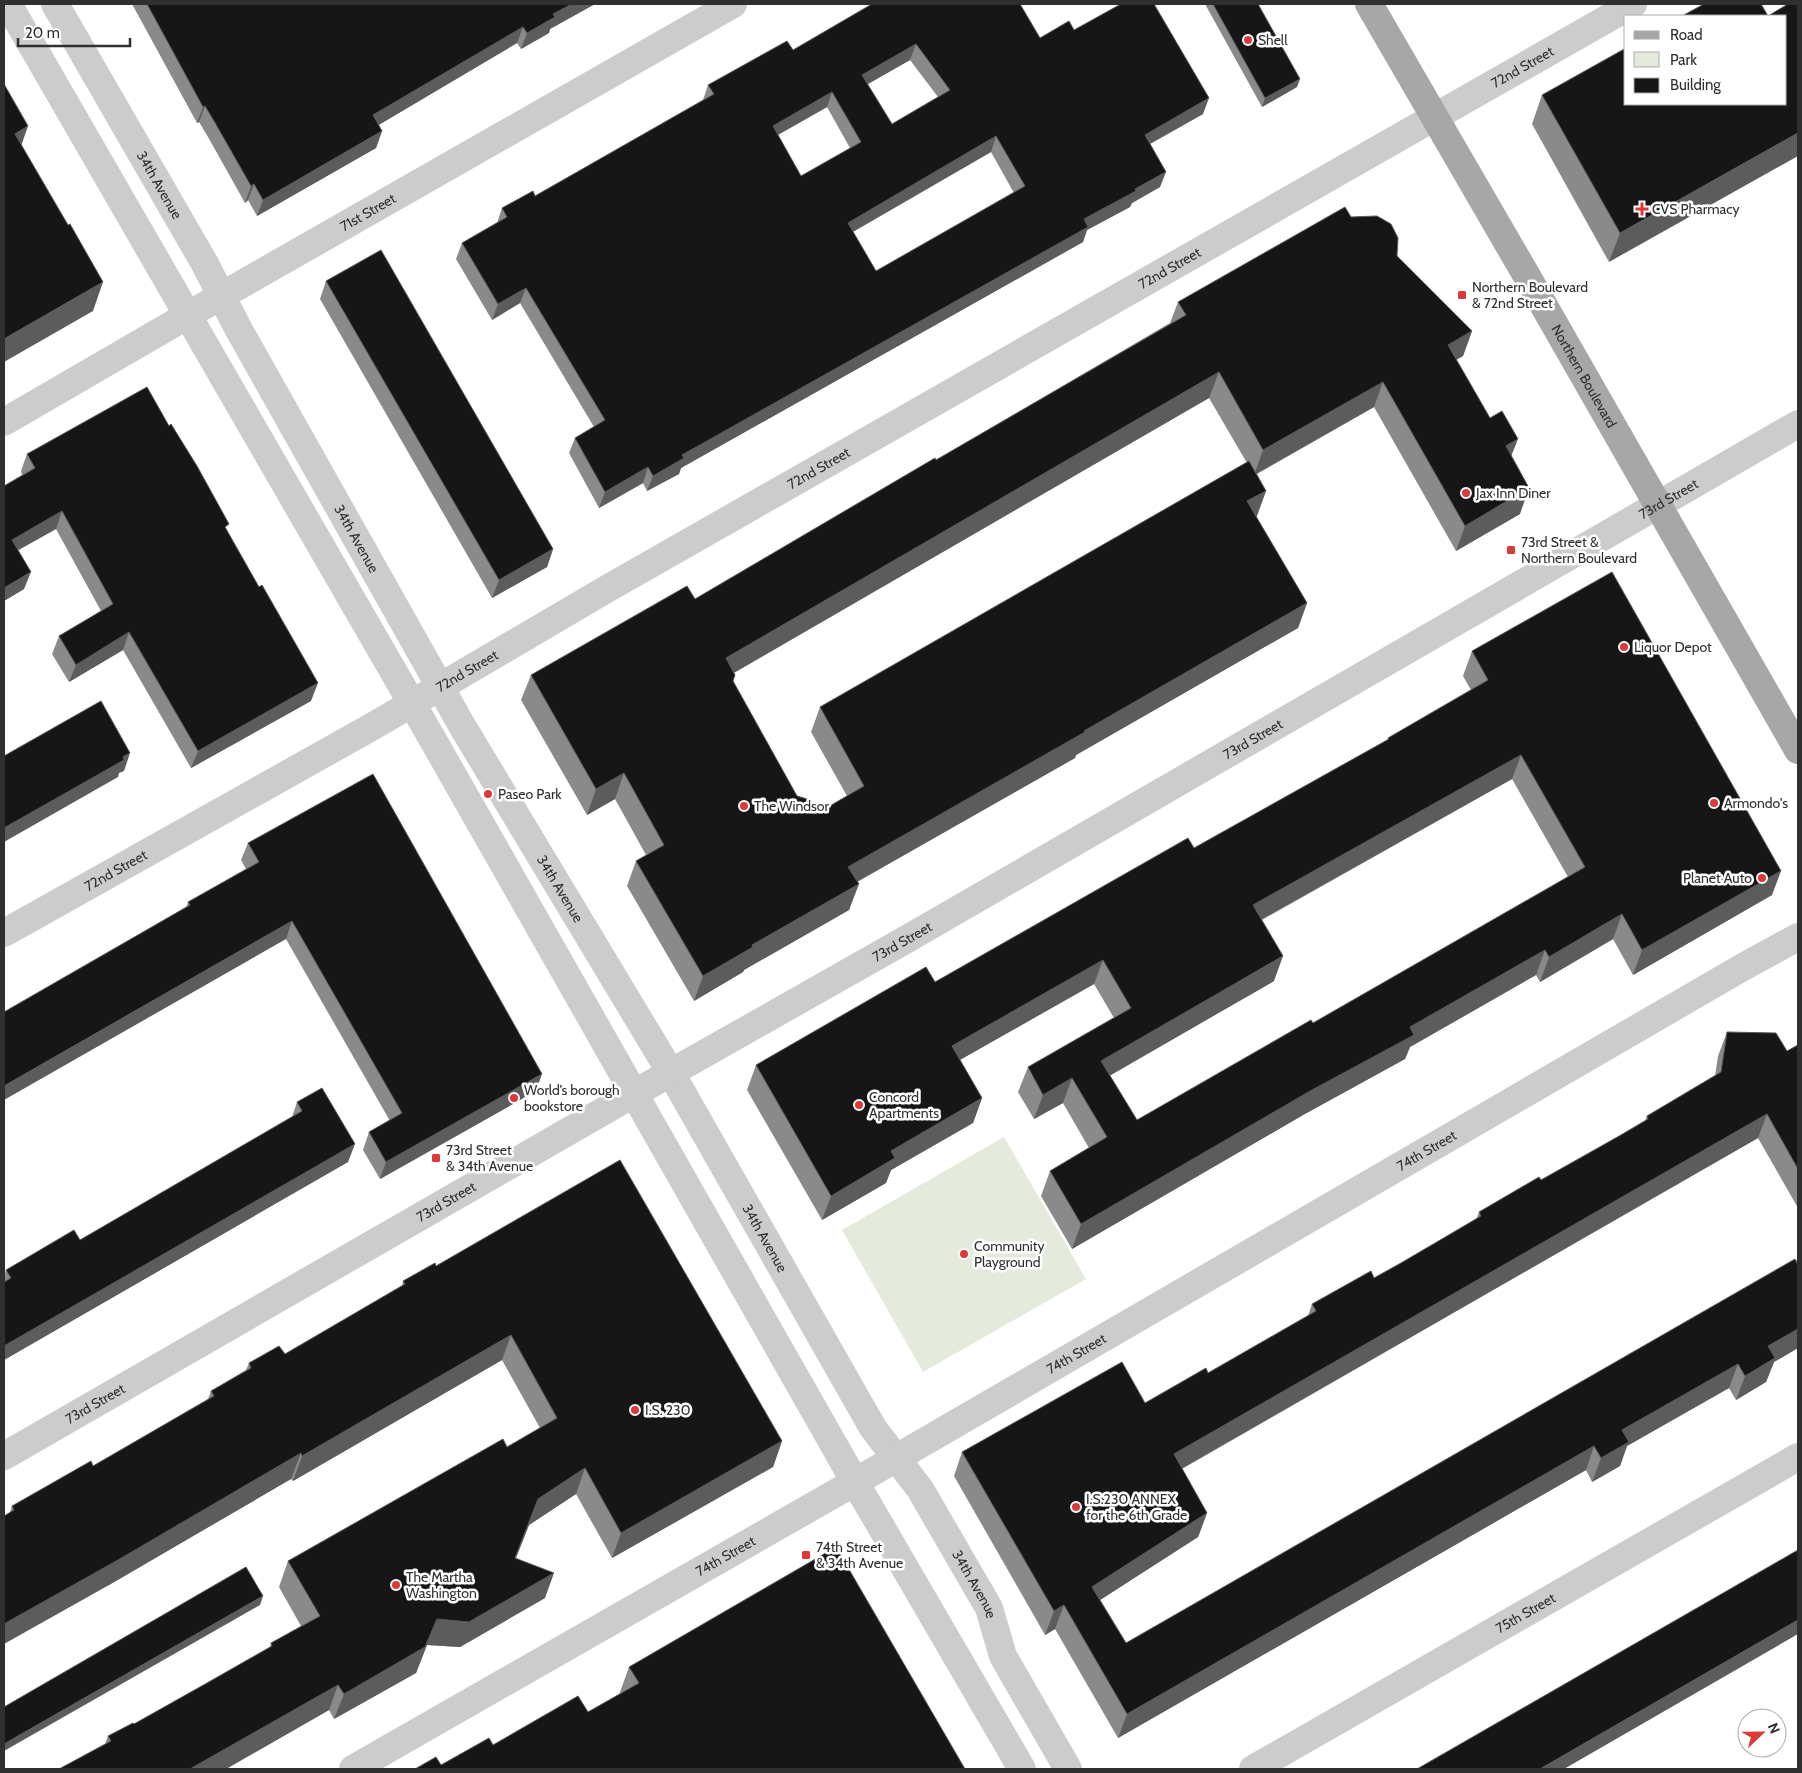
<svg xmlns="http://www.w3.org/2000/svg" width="1802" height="1773" font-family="Cabin,sans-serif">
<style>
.green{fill:#e4ebdd}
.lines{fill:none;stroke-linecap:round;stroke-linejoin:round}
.pedestrian{stroke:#ccc;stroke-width:28}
.minor{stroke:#ccc;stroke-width:28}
.primary{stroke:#a7a7a7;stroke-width:28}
.wall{fill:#8a8a8a;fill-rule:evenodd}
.shaded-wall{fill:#5c5c5c}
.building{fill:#161616;stroke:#5c5c5c;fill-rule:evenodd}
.poi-dot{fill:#dd393b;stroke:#fff;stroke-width:2}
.labels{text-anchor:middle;stroke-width:5;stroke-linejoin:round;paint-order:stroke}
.poi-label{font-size:14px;fill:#2f2f2f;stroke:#fff;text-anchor:start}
.street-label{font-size:14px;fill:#2f2f2f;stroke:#fff}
</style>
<rect width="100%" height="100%" fill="#fff"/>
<path class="green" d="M1004 1137 1086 1279 923 1372 842 1230Z"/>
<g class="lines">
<path class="pedestrian" id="s1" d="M671 1073 873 1428 896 1458"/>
<g class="minor">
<path d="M8 4 433 740 855 1482 1022 1769"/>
<path id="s2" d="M55 4 205 264 239 330 461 724 671 1073"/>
<path id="s3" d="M4 422 221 296 733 4"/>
<path id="s4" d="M4 933 375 725 605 590 1633 4"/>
<path id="s5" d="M4 1456 635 1093 907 939 1798 424"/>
<path id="s6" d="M896 1458 920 1489 989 1608 1003 1656 1068 1769"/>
<path id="s7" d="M353 1769 855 1482 1743 967 1798 937"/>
<path id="s8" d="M1253 1769 1798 1457"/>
</g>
<path class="primary" id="s9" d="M1369 4 1528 278 1798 750"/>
</g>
<path class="wall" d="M132 4H595L550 29 549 33 521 49 517 43 378 125 382 131 376 148 257 216 248 200 245 203 208 137 199 122 197 123Z
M1205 4H1258L1297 87 1262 107Z
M1768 16 1609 262 1532 124 1542 95Z
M1074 30 1203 114 1150 144 1160 187 1132 203 1130 207 1087 230 1083 242 681 468 679 474 647 491 643 483 599 508 569 453 575 438 594 427 520 303 492 320 456 259 462 243 497 223 502 208 535 196 703 100 708 85 793 50 1040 38ZM910 60 938 97 892 124 867 84ZM827 107 850 148 801 176 778 135ZM991 152 1014 193 876 271 853 232Z
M1351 217 1397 256 1472 331 1463 356 1456 360 1511 456 1520 514 1456 551 1374 407 1257 474 1266 491 1256 516 1307 603 1298 628 1076 755 1075 758 857 882 849 910 744 970 743 972 694 1001 627 886 636 861 646 855 615 799 587 815 521 700 531 675 695 599 936 460 1170 323 1178 302ZM1209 398 1247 463 820 707 811 732 847 796 816 814 797 796 733 681 734 673Z
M326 281 553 549 547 567 492 598 320 299Z
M27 454 227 530 311 701 191 768 123 650 69 682 52 654 59 636 101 611 56 529 18 550 24 589 4 601V486L22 475 21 471Z
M1472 651 1772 895 1633 975 1613 939 1540 982 1536 975 1410 1047 1405 1059 1303 1115 1072 1249 1041 1196 1050 1171 1089 1148 1063 1103 1034 1119 1018 1092 1028 1067 1114 1018 1094 984 960 1060 982 1098 973 1123 891 1170 886 1183 822 1220 747 1090 756 1065 935 982 1194 848 1387 740 1388 738 1471 690 1463 676ZM1512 779 1568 877 1313 1023 1137 1120 1110 1075 1274 981 1262 920Z
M248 843 536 1091 380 1179 363 1150 369 1132 390 1121 286 939 186 908 188 902 246 869 241 860Z
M1727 1032 1787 1051 1798 1045V1208L1758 1138 1182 1469 1207 1513 1198 1537 1100 1600 1126 1643 1796 1261 1798 1258V1348L1774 1362 1766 1382 1736 1400 1729 1388 1627 1446 1620 1466 1592 1482 1586 1470 1118 1738 1055 1629 1045 1635 954 1476 962 1452 1145 1403 1208 1373 1308 1316 1312 1304 1374 1278 1476 1220 1479 1212 1541 1180 1645 1121 1647 1116 1715 1076 1718 1056Z
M297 1102 348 1162 4 1360V1277L6 1270 80 1240 292 1117Z
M436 1266 782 1441 773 1467 612 1558 576 1494 529 1525 516 1558 545 1598 460 1647 427 1645 416 1673 334 1719 329 1710 226 1769H59L105 1744 108 1736 134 1724 207 1683 270 1647 271 1643 301 1626 279 1587 288 1561 507 1447 540 1428 502 1360 293 1481 291 1479 109 1585 10 1512 12 1506 93 1466 208 1399 211 1391 246 1370 249 1363 285 1354 402 1286 403 1281Z
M629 1667 965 1769 441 1765 493 1745 588 1712 619 1695Z"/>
<path class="shaded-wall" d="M572 4H595L550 29 549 33 521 49 527 33 553 14Z
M523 27 517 43 367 132 373 115Z
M916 44 910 60 856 91 862 75Z
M1300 79 1297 87 1262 107 1265 98Z
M832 92 827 107 767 141 773 126Z
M1209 98 1203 114 1139 150 1145 135Z
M205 106 199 122 197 123 203 107Z
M28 126 18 155 15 134Z
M382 131 376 148 257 216 263 200Z
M1798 133V156L1609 262 1620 233Z
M996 136 991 152 842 238 848 223Z
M1166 172 1160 187 1132 203 1130 207 1087 230 1083 242 681 468 679 474 647 491 653 476 682 455 1084 219 1135 189Z
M254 184 248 200 245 203 251 186Z
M103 282 93 311 4 362V339Z
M526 288 520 303 492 320 498 304Z
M1472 331 1463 356 1438 370 1448 345Z
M1219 372 1209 398 716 683 726 658Z
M1383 382 1374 407 1254 475 1263 450Z
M1518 439 1508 464 1506 446Z
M648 467 643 483 599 508 605 492Z
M1529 488 1520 514 1456 551 1465 526Z
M1266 491 1257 516 1238 526 1247 501Z
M62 511 56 529 6 557 12 540Z
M553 549 547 567 492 598 499 580Z
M31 572 24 589 4 601V588Z
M1307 603 1298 628 1076 755 1075 758 839 892 848 867 1084 731Z
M129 632 123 650 69 682 76 665Z
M318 683 311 701 191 768 198 751Z
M130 753 124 771 119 773 118 777 4 842V828Z
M1521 755 1512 779 1244 929 1253 905Z
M624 773 615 799 587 815 596 789Z
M1781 871 1772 895 1633 975 1642 950Z
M859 884 849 910 744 970 743 972 694 1001 703 976 752 945Z
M1622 914 1613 939 1540 982 1549 957Z
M292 921 286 939 4 1100V1086Z
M1545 950 1536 975 1410 1047 1405 1059 1303 1115 1072 1249 1081 1224 1410 1027Z
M1283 956 1274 981 1092 1086 1101 1061Z
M1103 960 1094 984 942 1070 952 1046Z
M542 1074 536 1091 380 1179 386 1162Z
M1072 1078 1063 1103 1034 1119 1043 1095Z
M982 1098 973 1123 891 1170 886 1183 822 1220 831 1196 891 1151Z
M1767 1114 1758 1138 1165 1478 1174 1454Z
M355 1144 348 1162 4 1360V1346Z
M1798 1329V1348L1774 1362 1766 1382 1736 1400 1745 1376 1768 1346Z
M511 1335 502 1360 293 1481 302 1456Z
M1738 1364 1729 1388 1627 1446 1620 1466 1592 1482 1601 1458 1622 1430Z
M782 1441 773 1467 612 1558 621 1533Z
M1594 1446 1586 1470 1118 1738 1127 1714Z
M301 1453 291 1479 109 1585 4 1644V1624Z
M585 1468 576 1494 529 1525 506 1583 538 1499Z
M1207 1513 1198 1537 1083 1611 1092 1587Z
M554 1573 545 1598 460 1647 427 1645 416 1673 334 1719 344 1694 437 1619Z
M263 1596 260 1605 4 1751V1744Z
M1064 1605 1055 1629 1045 1635 1054 1611Z
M1798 1620V1634L1564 1769H1540Z
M338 1685 329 1710 226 1769H190Z"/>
<path class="building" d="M147 4H572L553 14 555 17 527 33 523 27 373 115 382 131 263 200 254 184 251 186 214 121 205 106 203 107Z
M872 4H1020L1040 38 1069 21 1074 30 1121 4H1154L1209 98 1145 135 1166 172 1135 189 1136 191 1084 219 1088 227 682 455 684 458 653 476 648 467 605 492 575 438 605 420 526 288 498 304 462 243 507 217 502 208 533 191 535 196 714 94 708 85 787 41 793 50ZM916 44 950 90 892 124 862 75ZM832 92 861 142 801 176 773 126ZM996 136 1025 186 876 271 848 223Z
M1213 4H1258L1300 79 1265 98Z
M1704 4H1761L1768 16 1788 4H1798V133L1620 233 1542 95 1626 48V104H1786V16H1682Z
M4 84 28 126 15 134 68 225 70 224 103 282 4 339Z
M1345 207 1351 217 1377 216 1391 224 1398 238 1397 256 1472 331 1448 345 1490 418 1502 411 1518 439 1506 446 1529 488 1465 526 1383 382 1263 450 1219 372 726 658 735 675 733 681 797 796 807 799 816 814 864 786 820 707 1249 461 1266 491 1247 501 1307 603 1084 731 1085 732 848 867 859 884 752 945 753 947 703 976 636 861 664 845 624 773 596 789 531 675 687 586 695 599 935 458 936 460 1186 315 1178 302Z
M381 250 553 549 499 580 326 281Z
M147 387 169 426 171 424 197 466 229 524 225 527 259 587 262 585 318 683 198 751 129 632 76 665 59 636 113 604 62 511 12 540 31 572 4 588V486L35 468 27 454Z
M1612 572 1781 871 1642 950 1622 914 1549 957 1545 950 1410 1027 1414 1035 1312 1090 1081 1224 1050 1171 1107 1137 1072 1078 1043 1095 1028 1067 1131 1008 1103 960 952 1046 982 1098 891 1151 895 1158 831 1196 756 1065 926 967 935 982 1188 838 1194 848 1389 739 1388 738 1488 680 1472 651ZM1521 755 1585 867 1313 1023 1311 1020 1137 1120 1101 1061 1283 956 1253 905Z
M101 701 130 753 123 757 124 760 4 828V756Z
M373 774 542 1074 386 1162 369 1132 402 1113 292 921 4 1086V1012L190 905 188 902 259 862 248 843Z
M1727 1032 1776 1033 1787 1051 1798 1045V1169L1767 1114 1174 1454 1207 1513 1092 1587 1126 1643 1795 1259 1798 1265V1329L1768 1346 1775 1358 1745 1376 1738 1364 1622 1430 1629 1442 1601 1458 1594 1446 1127 1714 1064 1605 1054 1611 962 1452 1122 1362 1145 1403 1206 1368 1208 1373 1316 1311 1312 1304 1371 1271 1374 1278 1401 1263 1481 1216 1479 1212 1539 1177 1541 1180 1621 1135 1648 1119 1647 1116 1721 1072Z
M322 1088 355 1144 4 1346V1282L11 1278 6 1270 74 1230 80 1240 302 1111 297 1102Z
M620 1160 782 1441 621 1533 585 1468 538 1499 515 1558 554 1573 469 1622 437 1619 425 1647 344 1694 338 1685 190 1769H59L111 1741 108 1736 133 1723 134 1724 207 1683 272 1646 271 1643 320 1616 288 1561 503 1439 507 1447 557 1418 511 1335 302 1456 301 1453 118 1560 4 1624V1516L14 1510 12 1506 91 1461 93 1466 214 1396 211 1391 251 1368 249 1363 279 1346 285 1354 405 1284 403 1281 435 1263 436 1266Z
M836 1547 965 1769H415L436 1757 441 1765 489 1738 493 1745 578 1696 588 1712 639 1683 629 1667Z
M1798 1550V1620L1540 1769H1417Z
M246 1567 263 1596 4 1744V1707Z"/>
<g class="poi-dot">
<circle cx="1248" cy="40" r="5"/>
<path d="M1639.5 201.5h5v5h5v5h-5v5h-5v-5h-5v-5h5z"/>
<rect x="1457" y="290" width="10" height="10" rx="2.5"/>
<circle cx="1466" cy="493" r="5"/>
<rect x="1506" y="545" width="10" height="10" rx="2.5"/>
<circle cx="1624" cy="647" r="5"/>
<circle cx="488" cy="794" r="5"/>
<circle cx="1714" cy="803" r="5"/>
<circle cx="744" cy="806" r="5"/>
<circle cx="1762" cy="878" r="5"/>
<circle cx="514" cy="1098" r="5"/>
<circle cx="859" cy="1105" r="5"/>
<rect x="431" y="1153" width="10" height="10" rx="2.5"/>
<circle cx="964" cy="1254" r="5"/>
<circle cx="635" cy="1410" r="5"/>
<circle cx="1076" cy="1507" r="5"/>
<rect x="801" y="1550" width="10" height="10" rx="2.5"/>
<circle cx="396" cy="1585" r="5"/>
</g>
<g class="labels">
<g class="poi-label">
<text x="1258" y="45">Shell</text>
<text x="1652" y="214">CVS Pharmacy</text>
<text x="1472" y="292">Northern Boulevard<tspan x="1472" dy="16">&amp; 72nd Street</tspan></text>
<text x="1476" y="498">Jax Inn Diner</text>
<text x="1521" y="547">73rd Street &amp;<tspan x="1521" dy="16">Northern Boulevard</tspan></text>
<text x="1634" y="652">Liquor Depot</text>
<text x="498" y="799">Paseo Park</text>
<text x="1724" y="808">Armondo's</text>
<text x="754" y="811">The Windsor</text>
<text x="1752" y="883" text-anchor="end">Planet Auto</text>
<text x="524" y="1095">World’s borough<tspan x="524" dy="16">bookstore</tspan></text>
<text x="869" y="1102">Concord<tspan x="869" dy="16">Apartments</tspan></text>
<text x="446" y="1155">73rd Street<tspan x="446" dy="16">&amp; 34th Avenue</tspan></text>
<text x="974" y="1251">Community<tspan x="974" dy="16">Playground</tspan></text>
<text x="645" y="1415">I.S. 230</text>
<text x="1086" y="1504">I.S.230 ANNEX<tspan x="1086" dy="16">for the 6th Grade</tspan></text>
<text x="816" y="1552">74th Street<tspan x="816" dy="16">&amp; 34th Avenue</tspan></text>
<text x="406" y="1582">The Martha<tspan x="406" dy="16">Washington</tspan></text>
</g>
<g class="street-label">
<text dy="5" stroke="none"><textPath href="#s4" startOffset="1748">72nd Street</textPath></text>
<text dy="5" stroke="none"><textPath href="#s2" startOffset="209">34th Avenue</textPath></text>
<text dy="5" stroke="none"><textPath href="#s3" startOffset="420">71st Street</textPath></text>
<text dy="5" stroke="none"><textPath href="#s4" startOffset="1342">72nd Street</textPath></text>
<text dy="5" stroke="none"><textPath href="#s9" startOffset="430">Northern Boulevard</textPath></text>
<text dy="5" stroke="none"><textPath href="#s4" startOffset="938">72nd Street</textPath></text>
<text dy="5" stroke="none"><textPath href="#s5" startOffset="1920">73rd Street</textPath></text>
<text dy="5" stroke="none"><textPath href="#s2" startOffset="614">34th Avenue</textPath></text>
<text dy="5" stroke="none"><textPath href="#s4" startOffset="532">72nd Street</textPath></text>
<text dy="5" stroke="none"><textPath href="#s5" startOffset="1440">73rd Street</textPath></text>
<text dy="5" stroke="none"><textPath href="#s4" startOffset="128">72nd Street</textPath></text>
<text dy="5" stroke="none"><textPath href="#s2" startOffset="1019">34th Avenue</textPath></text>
<text dy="5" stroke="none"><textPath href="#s5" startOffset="1035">73rd Street</textPath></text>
<text dy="5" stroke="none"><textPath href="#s7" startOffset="1239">74th Street</textPath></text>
<text dy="5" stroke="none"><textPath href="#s5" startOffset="510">73rd Street</textPath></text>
<text dy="5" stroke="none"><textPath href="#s1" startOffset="190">34th Avenue</textPath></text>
<text dy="5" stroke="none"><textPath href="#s7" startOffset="834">74th Street</textPath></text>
<text dy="5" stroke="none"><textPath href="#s5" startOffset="105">73rd Street</textPath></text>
<text dy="5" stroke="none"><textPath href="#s7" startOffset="429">74th Street</textPath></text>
<text dy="5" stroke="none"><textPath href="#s6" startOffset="149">34th Avenue</textPath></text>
<text dy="5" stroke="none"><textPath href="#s8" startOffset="314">75th Street</textPath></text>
</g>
</g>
<rect width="1802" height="1773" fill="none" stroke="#2f2f2f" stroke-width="10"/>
<rect x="1624" y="15" width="162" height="90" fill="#ffffff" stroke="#acacac"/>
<rect x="1634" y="31" width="25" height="8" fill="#a7a7a7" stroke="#acacac"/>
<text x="1670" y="40" font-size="15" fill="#2f2f2f">Road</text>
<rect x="1634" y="52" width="25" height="15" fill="#e4ebdd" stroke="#acacac"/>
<text x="1670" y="65" font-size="15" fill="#2f2f2f">Park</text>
<rect x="1634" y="78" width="25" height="15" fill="#161616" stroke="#acacac"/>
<text x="1670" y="90" font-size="15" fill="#2f2f2f">Building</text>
<g transform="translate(1762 1733) rotate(68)"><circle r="24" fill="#ffffff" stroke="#acacac"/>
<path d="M0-4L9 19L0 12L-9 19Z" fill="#dd393b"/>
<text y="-8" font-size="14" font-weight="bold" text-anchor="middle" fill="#2f2f2f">N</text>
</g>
<path d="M18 38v8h112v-8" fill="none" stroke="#2f2f2f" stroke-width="2.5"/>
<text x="25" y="38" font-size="15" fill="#2f2f2f" stroke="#ffffff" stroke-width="4" paint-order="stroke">20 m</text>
</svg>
